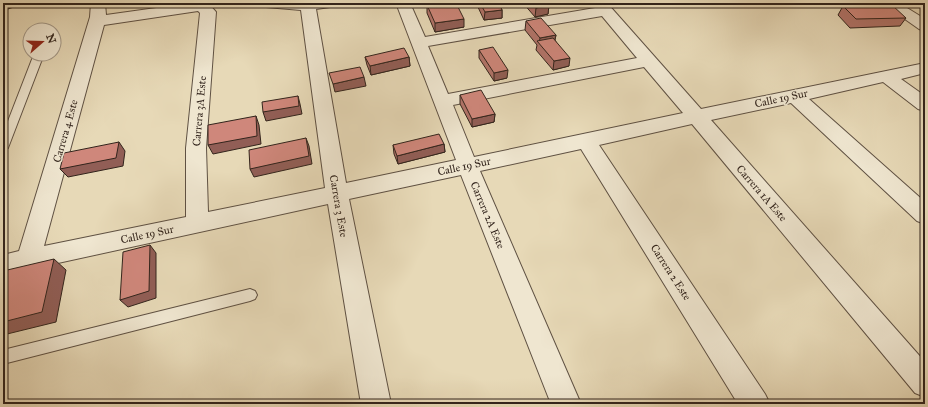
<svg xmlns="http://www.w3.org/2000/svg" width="928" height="407" font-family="'IM FELL Great Primer',serif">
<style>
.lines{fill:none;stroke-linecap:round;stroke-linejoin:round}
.lane-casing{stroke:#5f5143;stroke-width:2}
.street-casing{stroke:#5f5143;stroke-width:2}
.secondary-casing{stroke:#32241c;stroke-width:2}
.lane{fill:#efe6d0;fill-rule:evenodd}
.street{fill:#efe6d0;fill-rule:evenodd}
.secondary{fill:#efe6d0;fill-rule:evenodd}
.wall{fill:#b2746a;stroke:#32241c}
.shaded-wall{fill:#915e56;stroke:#32241c}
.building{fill:#cf877b;stroke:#32241c}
.labels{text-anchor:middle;stroke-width:3;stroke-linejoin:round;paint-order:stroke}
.street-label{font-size:11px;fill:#32241c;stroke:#efe6d0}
</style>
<rect width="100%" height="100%" fill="#e7d9b7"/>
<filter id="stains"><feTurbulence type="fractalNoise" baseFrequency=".005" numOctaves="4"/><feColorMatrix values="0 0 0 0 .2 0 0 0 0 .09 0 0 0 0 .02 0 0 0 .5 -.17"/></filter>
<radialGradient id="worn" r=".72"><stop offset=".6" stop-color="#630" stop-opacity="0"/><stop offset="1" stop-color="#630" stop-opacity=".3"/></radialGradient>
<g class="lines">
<g class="lane-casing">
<path id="lane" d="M34 54H44L8 148 3 152V134Z
M250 289 255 291 257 295 255 299 250 301 3 364V350Z"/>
</g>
<g class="street-casing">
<path id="street" d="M91 3H105L106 15 192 3H208L216 12 206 148 208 212 325 188 301 10 266 7 261 6 259 3H339L337 6 316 9 346 183 456 160 396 3H410L425 37 595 8 592 3H607L701 109 925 63V73L901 79 925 96V111L918 109 883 82 809 99 925 202V224L917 221 791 103 711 120 925 362V397L915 393 692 124 599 145 765 394 770 404H738L581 149 480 171 581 404H551L461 175 349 199 391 404H361L328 204 3 275V255L19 251 90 17ZM198 11 200 13 186 148V217L44 246 104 25ZM602 16 637 58 448 94 428 46ZM644 67 683 113 474 157 453 105Z
M882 3H899L925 19V31L919 29Z"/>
</g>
<g class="secondary-casing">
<path id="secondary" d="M3 3H17L15 6 3 10Z"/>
</g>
<use href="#lane" class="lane"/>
<use href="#street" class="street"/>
<use href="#secondary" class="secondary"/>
</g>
<path class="wall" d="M477 3H499L502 10V18L484 20 477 5Z
M523 3H547L549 5 548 14 535 17Z
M427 5 464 27 435 32 427 13Z
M843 6 906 18 900 26 850 28 838 15Z
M526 21 556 35 555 40 569 66 553 70 536 50 537 45 525 30Z
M479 50 507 78 494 81 479 58Z
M365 57H409L410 66 371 75 367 65Z
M460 95 495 114 494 122 472 127 460 104Z
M444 144 445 152 398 164 394 154 393 145Z"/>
<path class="shaded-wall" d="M549 5 548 14 535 17 536 8Z
M502 10V18L484 20 485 12Z
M464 19V27L435 32V23Z
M556 35 554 43H539L540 38Z
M409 57 410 66 371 75 370 66Z
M570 58 569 66 553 70 554 61Z
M508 70 507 78 494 81V73Z
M364 77 366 86 335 92 333 84Z
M298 96 300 104 302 114 266 121 263 112Z
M495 114 494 122 472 127V119Z
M256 116 259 125 261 144 213 154 208 145Z
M306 138 309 146 312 164 254 177 250 169Z
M119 142 125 151 123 166 68 177 60 169Z
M444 144 445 152 398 164 397 156Z
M150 245 156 253V298L128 307 120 300Z
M54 259 66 270 56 322 3 335V322Z"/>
<path class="building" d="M439 3H456L464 19 435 23 427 5Z
M480 3H499L502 10 485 12Z
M531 3H547L549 5 536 8Z
M892 5 906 18 856 19 843 6Z
M541 18 556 35 540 38 526 21Z
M553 38 570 58 554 61 537 41Z
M493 47 508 70 494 73 479 50Z
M404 48 409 57 370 66 365 57Z
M360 67 364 77 333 84 329 73Z
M481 90 495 114 472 119 460 95Z
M298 96 299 106 263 112 262 102Z
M256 116 257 136 208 145V125Z
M439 134 444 144 397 156 393 145Z
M306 138 309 156 250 169 249 150Z
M119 142 116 158 60 169 64 153Z
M150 245 149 291 120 300 123 252Z
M54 259 42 312 3 322V271Z"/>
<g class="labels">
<g class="street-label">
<text transform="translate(781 98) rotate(-12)" y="4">Calle 19 Sur</text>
<text transform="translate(199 111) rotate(-85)" y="4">Carrera 3A Este</text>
<text transform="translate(65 131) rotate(-74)" y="4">Carrera 4 Este</text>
<text transform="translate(464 166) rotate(-12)" y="4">Calle 19 Sur</text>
<text transform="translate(762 193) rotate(49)" y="4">Carrera 1A Este</text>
<text transform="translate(339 206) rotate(80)" y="4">Carrera 3 Este</text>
<text transform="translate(488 215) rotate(67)" y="4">Carrera 2A Este</text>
<text transform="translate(147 234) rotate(-12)" y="4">Calle 19 Sur</text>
<text transform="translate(671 272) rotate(57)" y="4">Carrera 2 Este</text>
</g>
</g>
<rect width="928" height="407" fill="none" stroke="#e7d9b7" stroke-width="16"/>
<rect x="4" y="4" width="920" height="399" fill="none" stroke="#32241c" stroke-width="2"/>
<rect x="8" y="8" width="912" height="391" fill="none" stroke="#32241c"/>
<g transform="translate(42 42) rotate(70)"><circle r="19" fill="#efe6d0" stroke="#a39888"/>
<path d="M0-3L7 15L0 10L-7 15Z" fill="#8f2418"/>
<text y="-6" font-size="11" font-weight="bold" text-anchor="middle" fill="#32241c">N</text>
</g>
<rect width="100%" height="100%" filter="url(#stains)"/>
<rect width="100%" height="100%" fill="url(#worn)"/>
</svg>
